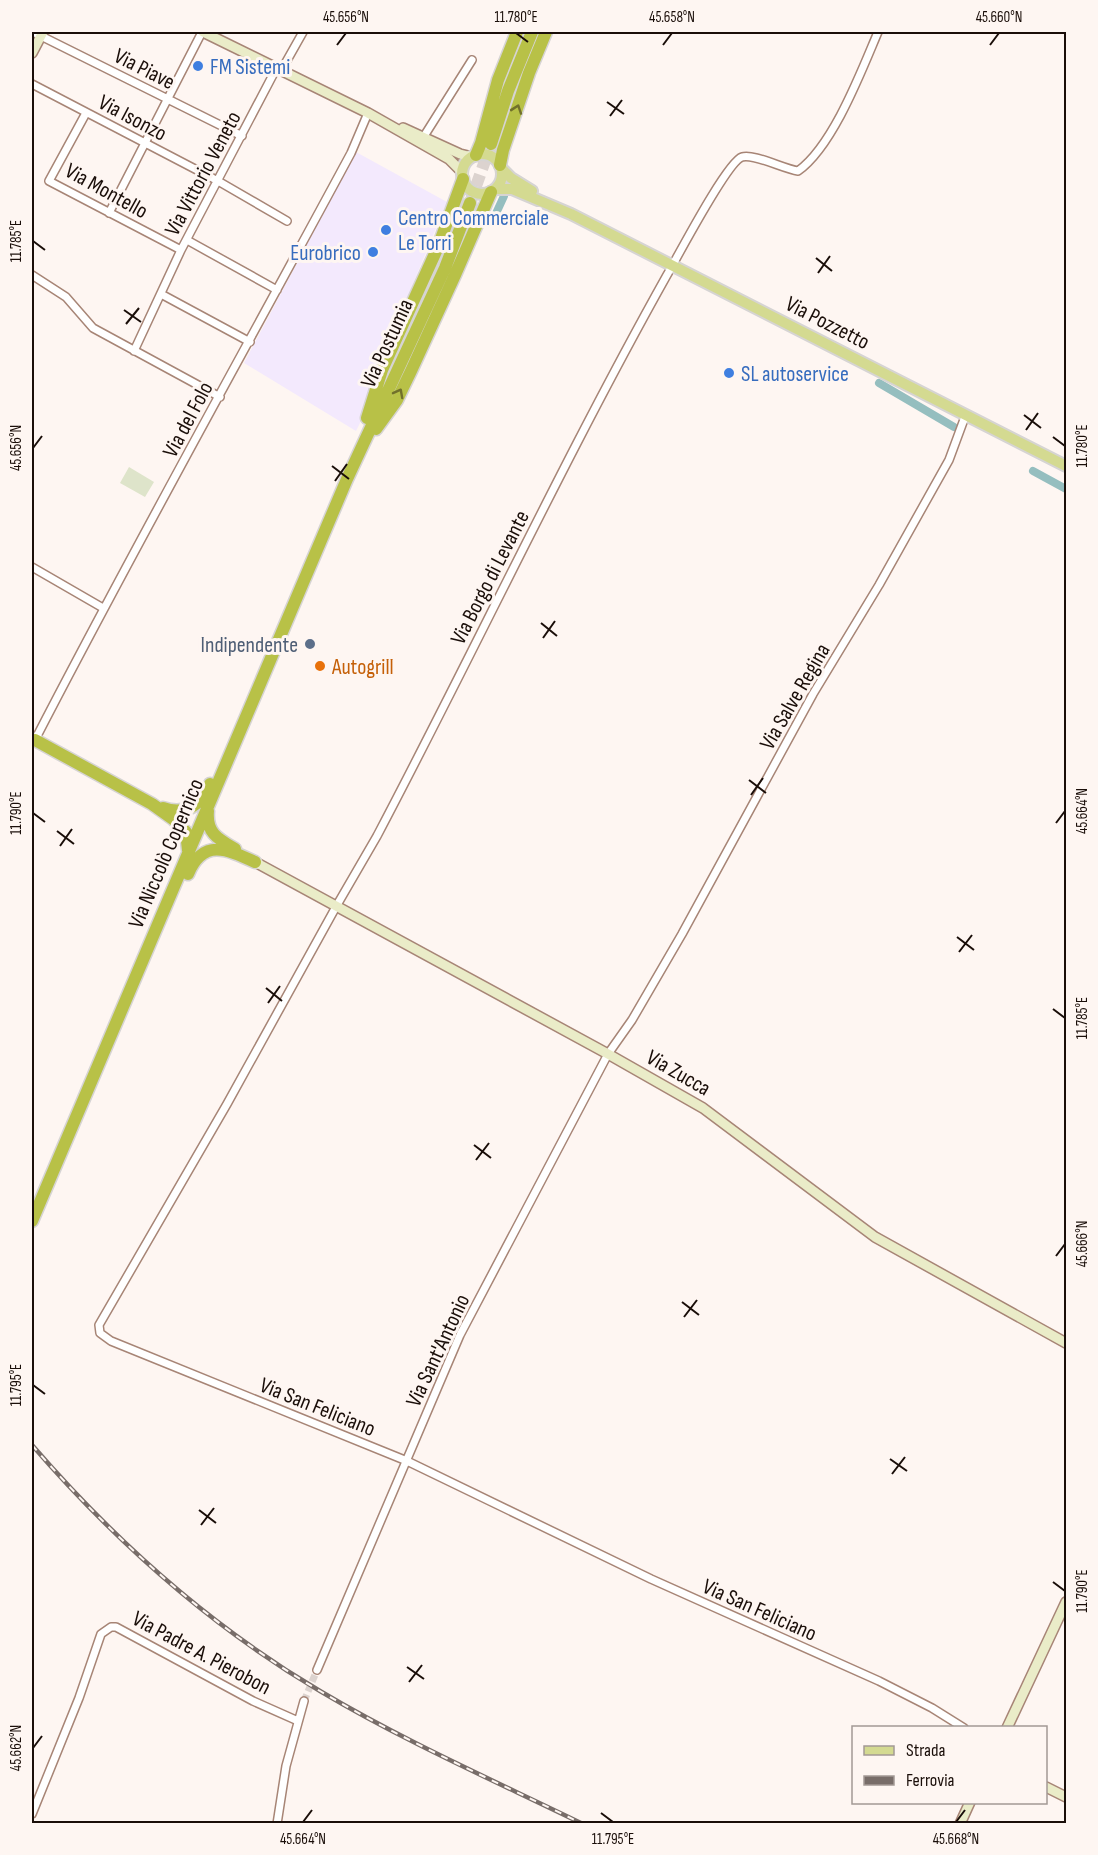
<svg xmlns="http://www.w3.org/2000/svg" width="1098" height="1855" font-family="'Sofia Sans Condensed',sans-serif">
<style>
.commercial{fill:#f3e9fd}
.park{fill:#dee4ca}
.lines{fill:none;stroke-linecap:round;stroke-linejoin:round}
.canal{stroke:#95bebf;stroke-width:8}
.street-tunnel{stroke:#dcd3cf;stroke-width:7;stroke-dasharray:7 3.5;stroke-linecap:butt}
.highway-tunnel{stroke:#dcd3cf;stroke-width:12;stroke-dasharray:12 6;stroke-linecap:butt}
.street-casing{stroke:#a78576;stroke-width:10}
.secondary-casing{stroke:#a78576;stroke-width:12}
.primary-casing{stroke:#d6d4d3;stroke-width:14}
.highway-casing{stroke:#d6d4d3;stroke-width:15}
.street{stroke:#fff;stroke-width:7}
.secondary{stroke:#eaecc8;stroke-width:9}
.primary{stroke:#d4da91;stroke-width:10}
.highway{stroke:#b8c147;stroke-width:12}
.rail-casing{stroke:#786d69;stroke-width:4.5}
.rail{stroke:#fef6f2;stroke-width:2;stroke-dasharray:7;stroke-linecap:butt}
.oneway{stroke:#71702b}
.ticks{fill:none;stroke:#1a0e09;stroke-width:2}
.shop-dot{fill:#3f7fe0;stroke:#fef6f2;stroke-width:2}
.service-dot{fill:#5c6f8a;stroke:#fef6f2;stroke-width:2}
.food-dot{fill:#e8710a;stroke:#fef6f2;stroke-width:2}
.labels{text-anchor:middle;stroke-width:6;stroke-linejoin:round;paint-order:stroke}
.shop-label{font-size:22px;fill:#366cbe;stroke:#fef6f2;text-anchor:start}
.street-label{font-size:22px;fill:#1a0e09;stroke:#fef6f2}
.service-label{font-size:22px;fill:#4e5e75;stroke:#fef6f2;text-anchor:end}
.food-label{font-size:22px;fill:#c56008;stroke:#fef6f2;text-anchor:start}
.neatline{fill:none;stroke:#1a0e09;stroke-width:2}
.ticks-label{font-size:15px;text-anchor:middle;fill:#1a0e09}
</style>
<rect width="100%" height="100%" fill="#fef6f2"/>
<path class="commercial" d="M356 152 447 202 376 373 365 413 356 431 244 363Z"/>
<path class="park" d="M129 467 154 482 145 497 120 483Z"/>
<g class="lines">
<path class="canal" d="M493 220 504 196
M879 383 954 427
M1033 471 1066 489"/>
<path class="street-tunnel" d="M304 1701 317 1670"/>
<path class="highway-tunnel" d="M470 203 491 144"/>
<g class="street-casing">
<path id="street" d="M33 32 242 136
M878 32C861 72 833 146 798 171 784 169 753 153 742 157 727 162 678 256 667 275 564 459 475 650 377 836L337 905 227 1104 99 1325 100 1333 111 1341 407 1461 651 1579 879 1681 932 1708 964 1728
M281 71 303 32
M32 84 218 181 287 221
M86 113 49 181 181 250
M421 141 472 60
M109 213 202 32
M187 240 277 290
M32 275 66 297 93 328 220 397
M161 294 250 342
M134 351 181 250 276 69
M32 567 103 608
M35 740C137 542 246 348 351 153L368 113
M317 1670 460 1335 608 1054 632 1020 682 934 813 694 879 585 949 460 966 414
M32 1814 79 1698 101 1634 111 1627H116L253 1701 298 1721
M277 1824 286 1766 304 1701"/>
</g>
<g class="secondary-casing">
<path id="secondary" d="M203 32 368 113 449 159 463 173
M32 53 43 32
M403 128 460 154 472 157
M255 862 608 1054 703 1108 875 1237 1066 1343
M1007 1728 1066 1602
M1046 1787 1066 1797
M960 1824 970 1802"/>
</g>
<g class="primary-casing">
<path id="primary" d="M462 174a20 20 0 1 1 40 0a20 20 0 1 1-40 0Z
M501 168 511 178 532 191
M495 189H512L571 214 1066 466"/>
</g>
<g class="highway-casing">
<path id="highway" d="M491 144 508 91 532 32
M476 155 481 143 498 80 517 32
M500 165 503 150 529 73 546 32
M367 418 382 370 438 247 463 179
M376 429 397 400 411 371 455 275 491 192
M35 740 152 804 173 819 186 832 188 850
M163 808C186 816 201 805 210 784
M208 811C206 833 218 839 235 849
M188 874C203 838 227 849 255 862
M32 1221 347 479 445 268 470 203"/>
</g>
<use href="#street" class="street"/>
<use href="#secondary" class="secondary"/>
<use href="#primary" class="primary"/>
<use href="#highway" class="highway"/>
<g class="rail-casing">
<path id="rail" d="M32 1445C115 1541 210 1626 320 1691 404 1741 495 1781 583 1824"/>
</g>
<use href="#rail" class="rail"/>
</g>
<defs><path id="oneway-chevron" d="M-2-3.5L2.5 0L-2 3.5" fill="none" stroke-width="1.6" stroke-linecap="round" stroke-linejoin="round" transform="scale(1.5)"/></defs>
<g class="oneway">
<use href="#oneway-chevron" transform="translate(517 109) rotate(-71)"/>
<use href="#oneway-chevron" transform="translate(399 393) rotate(-62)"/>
</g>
<path class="ticks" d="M516 33 528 42M337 45 346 33M663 45 672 33M990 45 999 33M607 102 624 114M610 116 622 100M33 241 45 250M816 258 832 271M818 273 830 256M124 310 141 322M126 324 139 308M1024 415 1041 428M1026 430 1038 413M1053 437 1065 446M33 448 42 436M332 466 349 479M335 481 347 464M541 623 557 636M543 638 555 621M749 780 766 793M751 795 763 778M33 813 45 822M1056 823 1065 811M57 831 74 844M60 846 72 829M957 937 974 950M959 952 972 935M266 988 282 1001M268 1003 280 986M1053 1009 1065 1018M474 1145 491 1158M476 1160 489 1143M1056 1256 1065 1244M682 1302 699 1315M684 1317 697 1300M33 1385 45 1394M890 1459 907 1471M892 1474 905 1457M199 1510 216 1523M201 1525 214 1508M1053 1582 1065 1591M407 1667 424 1679M409 1682 422 1665M33 1748 42 1736M601 1813 613 1822M303 1822 312 1810M956 1822 965 1810"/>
<g class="shop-dot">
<circle cx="198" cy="66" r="6"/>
<circle cx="386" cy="230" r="6"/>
<circle cx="373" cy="252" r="6"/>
<circle cx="729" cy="373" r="6"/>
</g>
<circle class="service-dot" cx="310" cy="644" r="6"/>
<circle class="food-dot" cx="320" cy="666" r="6"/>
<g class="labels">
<g class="shop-label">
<text x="210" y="74">FM Sistemi</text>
<text x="398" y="225">Centro Commerciale<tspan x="398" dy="25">Le Torri</tspan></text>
<text x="361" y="260" text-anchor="end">Eurobrico</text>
<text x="741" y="381">SL autoservice</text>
</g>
<g class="street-label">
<text transform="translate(145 68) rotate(27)" y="8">Via Piave</text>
<text transform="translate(133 117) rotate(28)" y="8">Via Isonzo</text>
<text transform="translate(202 173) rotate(-62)" y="8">Via Vittorio Veneto</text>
<text transform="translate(107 190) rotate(29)" y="8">Via Montello</text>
<text transform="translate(828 322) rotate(27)" y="8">Via Pozzetto</text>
<text transform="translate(386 343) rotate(-65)" y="8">Via Postumia</text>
<text transform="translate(187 419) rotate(-62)" y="8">Via del Folo</text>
<text transform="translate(489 577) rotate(-63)" y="8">Via Borgo di Levante</text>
<text transform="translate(794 696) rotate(-60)" y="8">Via Salve Regina</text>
<text transform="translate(165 853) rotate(-67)" y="8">Via Niccolò Copernico</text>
<text transform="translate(679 1072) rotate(30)" y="8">Via Zucca</text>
<text transform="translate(437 1350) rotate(-65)" y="8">Via Sant'Antonio</text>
<text transform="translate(318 1406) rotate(22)" y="8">Via San Feliciano</text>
<text transform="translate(760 1609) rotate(24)" y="8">Via San Feliciano</text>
<text transform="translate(202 1652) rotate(28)" y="8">Via Padre A. Pierobon</text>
</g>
<g class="service-label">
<text x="298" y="652">Indipendente</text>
</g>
<g class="food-label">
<text x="332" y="674">Autogrill</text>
</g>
</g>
<rect width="1098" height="1855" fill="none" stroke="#fef6f2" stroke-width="66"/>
<rect x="852" y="1726" width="195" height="78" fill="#fef6f2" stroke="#a39995" stroke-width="1.5"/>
<rect x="864" y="1746" width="30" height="9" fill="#d4da91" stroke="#a39995" stroke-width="1.5"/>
<text x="906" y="1756" font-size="18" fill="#1a0e09">Strada</text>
<rect x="864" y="1776" width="30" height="9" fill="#786d69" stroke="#a39995" stroke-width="1.5"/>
<text x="906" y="1786" font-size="18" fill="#1a0e09">Ferrovia</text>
<rect x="33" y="33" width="1032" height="1789" class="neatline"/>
<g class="ticks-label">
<text x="346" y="22">45.656°N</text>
<text x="516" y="22">11.780°E</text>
<text x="672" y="22">45.658°N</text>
<text x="999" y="22">45.660°N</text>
<text transform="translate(16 241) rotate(-90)" y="5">11.785°E</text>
<text transform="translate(1082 446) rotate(-90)" y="5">11.780°E</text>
<text transform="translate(16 448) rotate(-90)" y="5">45.656°N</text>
<text transform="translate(1082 811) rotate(-90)" y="5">45.664°N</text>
<text transform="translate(16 813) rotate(-90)" y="5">11.790°E</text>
<text transform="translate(1082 1018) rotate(-90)" y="5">11.785°E</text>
<text transform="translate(1082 1244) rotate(-90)" y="5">45.666°N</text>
<text transform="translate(16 1385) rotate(-90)" y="5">11.795°E</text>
<text transform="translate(1082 1591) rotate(-90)" y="5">11.790°E</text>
<text transform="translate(16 1748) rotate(-90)" y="5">45.662°N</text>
<text x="303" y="1844">45.664°N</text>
<text x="613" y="1844">11.795°E</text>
<text x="956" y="1844">45.668°N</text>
</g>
</svg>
